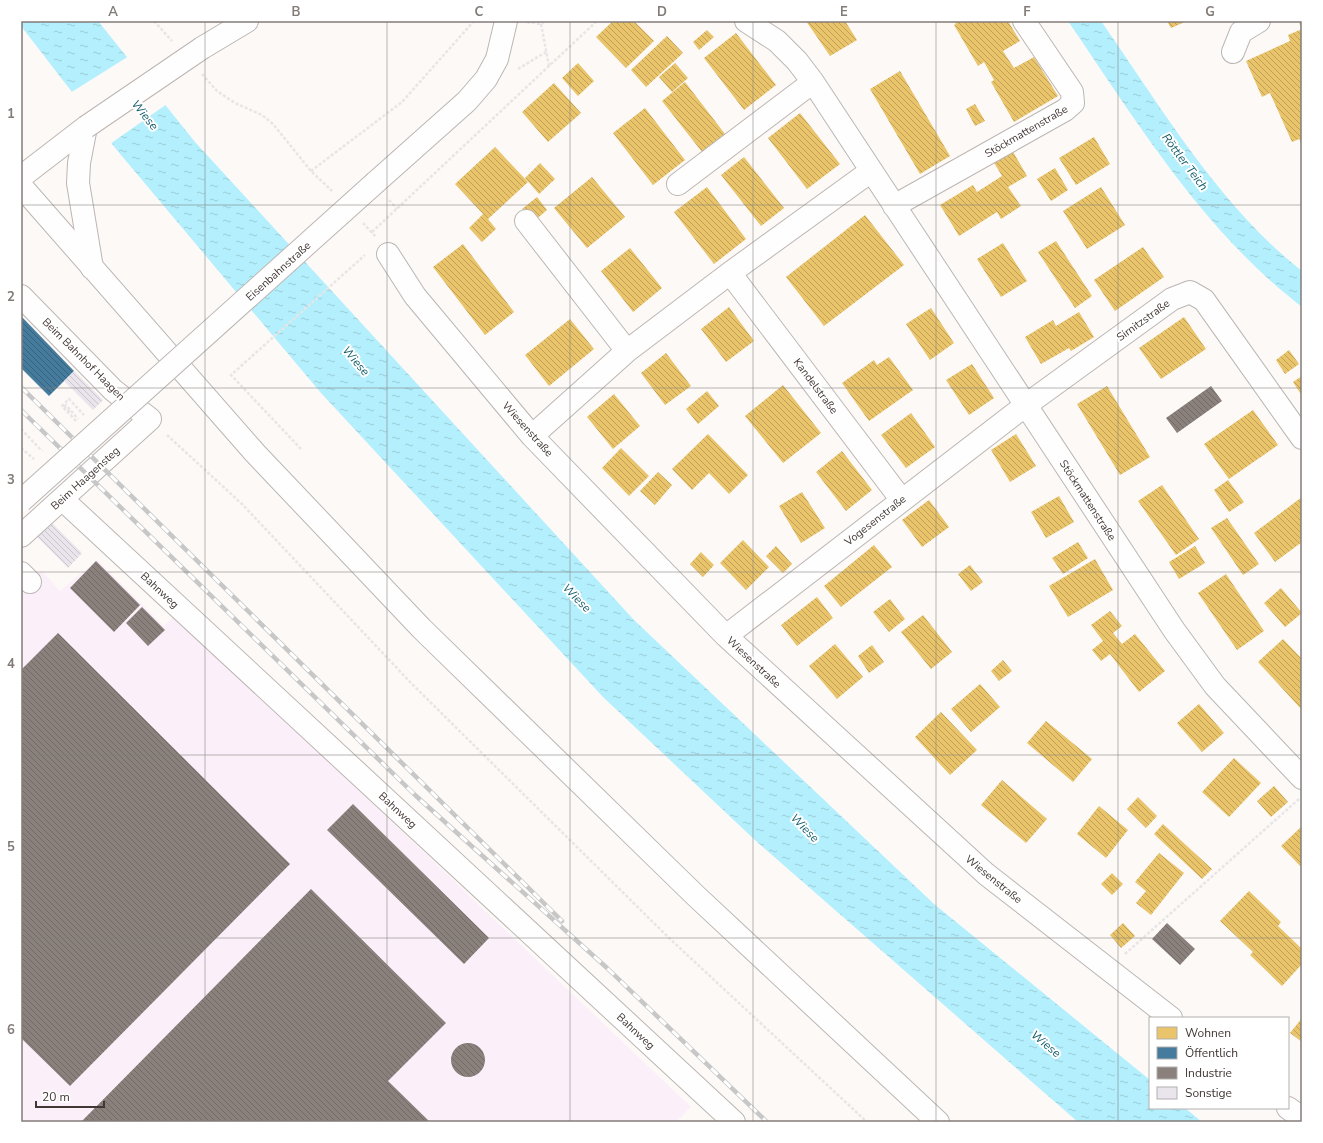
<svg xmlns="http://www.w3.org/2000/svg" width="1323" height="1143" font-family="'Nunito Sans',sans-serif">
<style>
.industrial{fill:#fbf0f9}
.water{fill:url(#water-ripples)}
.pier{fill:#fcf9f7}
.homes{fill:url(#homes-back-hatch)}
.public{fill:url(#public-back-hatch)}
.industry{fill:url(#industry-back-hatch)}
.building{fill:url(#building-back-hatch)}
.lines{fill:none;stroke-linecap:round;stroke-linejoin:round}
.minor-casing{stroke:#bcb6b3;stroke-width:24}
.major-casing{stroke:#bcb6b3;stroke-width:24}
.path{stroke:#e7e5e5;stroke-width:2.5;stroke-dasharray:3 2;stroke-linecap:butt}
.minor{stroke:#fffefe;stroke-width:22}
.major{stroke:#fffefe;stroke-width:22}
.rail-casing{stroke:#c8c7c7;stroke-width:4.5}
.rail{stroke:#fff;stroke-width:3;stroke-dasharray:9;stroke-linecap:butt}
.minor-bridge-casing{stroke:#bcb6b3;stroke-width:24;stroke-linecap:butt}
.minor-bridge{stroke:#fffefe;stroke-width:22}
.grid{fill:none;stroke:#827b78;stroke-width:1;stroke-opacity:0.55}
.labels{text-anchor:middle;stroke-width:4;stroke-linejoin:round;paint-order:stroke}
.street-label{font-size:11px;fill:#413734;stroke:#fff}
.water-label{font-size:12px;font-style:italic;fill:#155d6b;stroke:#fff}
.neatline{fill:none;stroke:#827b78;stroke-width:1.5}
.grid-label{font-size:13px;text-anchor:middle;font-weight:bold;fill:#827b78}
</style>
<defs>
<pattern id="water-ripples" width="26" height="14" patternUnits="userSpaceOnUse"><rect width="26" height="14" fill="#b3effc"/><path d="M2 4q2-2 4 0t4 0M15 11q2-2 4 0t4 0" fill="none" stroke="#9bced9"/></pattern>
<pattern id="homes-back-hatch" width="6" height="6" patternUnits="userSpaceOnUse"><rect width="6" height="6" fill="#e9c46a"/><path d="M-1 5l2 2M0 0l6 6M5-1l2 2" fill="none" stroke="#bea058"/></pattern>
<pattern id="public-back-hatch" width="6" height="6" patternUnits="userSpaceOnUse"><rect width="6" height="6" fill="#457b9d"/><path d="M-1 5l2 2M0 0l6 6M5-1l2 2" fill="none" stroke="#39607a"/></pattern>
<pattern id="industry-back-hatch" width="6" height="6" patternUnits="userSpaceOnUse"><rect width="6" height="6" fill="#8a817c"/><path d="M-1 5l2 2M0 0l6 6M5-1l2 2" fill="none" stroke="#726a66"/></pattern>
<pattern id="building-back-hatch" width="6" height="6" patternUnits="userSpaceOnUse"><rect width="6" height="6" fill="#eae5ec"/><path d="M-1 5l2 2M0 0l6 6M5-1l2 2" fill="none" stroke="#cac5cb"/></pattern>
</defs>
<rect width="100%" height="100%" fill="#fcf9f7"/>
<path class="industrial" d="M97 560 164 626 175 615 691 1107 676 1122H21V592L41 570 60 591Z"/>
<path class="water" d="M21 21H98L195 142 634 620 934 904 1150 1080V1108H1185L1202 1122H1078L756 841 603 697 321 393 116 149 21 26Z
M1068 21H1101C1161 107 1219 206 1302 271V307C1203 231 1137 122 1068 21Z"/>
<path class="pier" d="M129 56 167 104 110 144 70 93Z"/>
<path class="homes" d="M613 21H634L654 41 626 68 596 37Z
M806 21H845L857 40 830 56Z
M954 21H1008L1020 41 1003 51 1014 68 1034 57 1058 96 1014 122 991 82 994 80 984 62 978 66 954 25 956 24Z
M1167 21H1187L1171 28Z
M1302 22V145L1299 139 1292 142 1270 93 1262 97 1246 61 1290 41 1288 35 1302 29 1299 23Z
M707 30 714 37 699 50 693 42Z
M736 33 776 85 744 110 704 58Z
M667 36 683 53 646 87 631 70Z
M578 63 594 81 578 96 562 78Z
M675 63 688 78 672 92 659 77Z
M900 71 950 156 920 174 870 89Z
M685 82 725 134 702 152 662 101Z
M554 83 581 113 548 142 522 112Z
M975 104 985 121 975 126 966 109Z
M645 108 685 160 653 185 613 133Z
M800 113 840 164 807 189 768 138Z
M1094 137 1110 164 1076 185 1059 158Z
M495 147 528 182 488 219 496 229 482 242 469 228 483 214 455 184Z
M1012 150 1027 176 1008 187 1021 206 1001 219 997 212 959 236 940 205 973 185 977 192 1002 176 993 161Z
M744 157 784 208 761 226 721 175Z
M540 163 555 179 539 194 525 178Z
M1055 168 1068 190 1051 201 1037 179Z
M592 177 625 217 587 248 554 208Z
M707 187 746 239 714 264 674 212Z
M1101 187 1125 225 1087 249 1063 211Z
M537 197 547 210 533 222 522 209Z
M865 215 904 265 824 326 786 277Z
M1056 241 1092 296 1075 308 1038 252Z
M1003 243 1027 281 1001 297 977 259Z
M463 244 514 312 485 335 433 267Z
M1143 247 1164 277 1115 311 1094 280Z
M630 248 662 288 633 312 601 271Z
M729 307 754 341 726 362 701 329Z
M931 308 954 343 930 360 906 324Z
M1079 312 1094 337 1071 351 1069 348 1041 364 1025 337 1053 320 1056 326Z
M1184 317 1206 349 1161 379 1139 348Z
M570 319 594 349 549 386 525 355Z
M1289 350 1299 364 1285 374 1276 360Z
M666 353 691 386 665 405 641 373Z
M889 357 913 390 869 421 842 383 874 360 877 365Z
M972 364 994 398 969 415 946 380Z
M1302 376V396L1293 382Z
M783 385 821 433 783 463 745 416Z
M1107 386 1150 457 1120 475 1077 404Z
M707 391 719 406 698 424 686 409Z
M614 394 640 426 613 449 587 417Z
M1253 410 1278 445 1229 479 1204 444Z
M911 413 935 447 906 468 881 435Z
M708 434 748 475 729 494 709 473 692 490 672 469Z
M1016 434 1036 466 1010 482 991 450Z
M621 448 649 476 629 496 602 468Z
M842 451 872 490 846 511 816 472Z
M658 472 672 485 655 505 640 491Z
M1228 480 1244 502 1229 512 1214 490Z
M1162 485 1199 539 1176 555 1138 501Z
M802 492 825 528 801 543 779 506Z
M1059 496 1074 522 1046 538 1031 512Z
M1302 497V542L1275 562 1254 533Z
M929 500 949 527 922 547 902 520Z
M1227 518 1259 564 1243 575 1211 528Z
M743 540 769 567 746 590 720 563Z
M1078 542 1088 558 1063 574 1052 558Z
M874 545 892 567 841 607 824 586Z
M776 546 792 564 783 573 766 556Z
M1195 546 1205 563 1179 579 1169 562Z
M701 552 714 565 703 577 690 564Z
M1095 559 1113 590 1068 617 1049 586Z
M970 565 983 582 971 591 958 574Z
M1226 574 1264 631 1237 650 1198 593Z
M1281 588 1302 613 1285 627 1264 603Z
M817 597 833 618 797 646 781 625Z
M890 599 905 619 889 632 873 612Z
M1110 611 1122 626 1113 633 1122 644 1135 634 1165 671 1139 692 1110 654 1101 661 1092 650 1103 641 1091 625Z
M923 615 952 652 931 669 901 632Z
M1283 639 1302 659V710L1258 662Z
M835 644 863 677 837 699 809 666Z
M872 645 884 662 869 673 858 656Z
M1003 660 1012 671 999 681 991 671Z
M980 684 1000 707 971 732 951 709Z
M1199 704 1224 733 1202 752 1177 723Z
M941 712 977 750 950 775 915 737Z
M1046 721 1092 759 1073 782 1027 743Z
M1234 758 1261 783 1229 817 1202 792Z
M1002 780 1047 819 1026 843 981 805Z
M1274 786 1288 802 1271 817 1257 801Z
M1138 797 1157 816 1146 828 1127 809Z
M1099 806 1128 830 1106 858 1077 834Z
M1163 824 1212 869 1202 879 1154 834Z
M1302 826V868L1281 846Z
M1159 853 1184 873 1151 915 1136 903 1146 891 1135 882Z
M1112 873 1123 884 1112 895 1101 884Z
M1249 891 1281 922 1278 926 1302 949V964L1282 986 1250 955 1253 952 1220 921Z
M1123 923 1135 936 1121 948 1110 935Z
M1302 1018V1042L1290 1033Z"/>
<path class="public" d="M21 316 74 371 49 396 21 368Z"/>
<path class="industry" d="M1211 386 1222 401 1177 433 1166 418Z
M96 561 140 605 114 632 70 588Z
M142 607 165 630 148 646 126 623Z
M58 633 290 864 70 1086 21 1038V670Z
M353 804 489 938 464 964 327 830Z
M311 889 446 1023 388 1081 430 1122H81Z
M1167 923 1195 949 1180 965 1152 939Z
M451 1060a17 17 0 1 1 34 0a17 17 0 1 1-34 0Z"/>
<path class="building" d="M74 371 103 400 93 410 64 381Z
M52 523 82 553 68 568 37 537Z"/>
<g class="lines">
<g class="minor-casing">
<path id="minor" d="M746 21 777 41 797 61 813 82 1174 630 1215 686 1302 778
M202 48 247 21
M1233 52 1241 32 1259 21
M86 127 79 163 78 183 92 268
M21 177 86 127
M376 182 467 101 486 79 497 59 506 21
M678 184 813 82
M894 206 1065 110 1073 103 1072 92 1024 21
M526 221 627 351
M388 254 415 296 532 436 726 636 986 874 1171 1018
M730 273 901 499
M21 296 113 390 150 419 21 536
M532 436 627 351 730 273 871 171
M62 499 734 1122
M21 573 30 582
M726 636 1026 405 1172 299 1190 292 1204 300 1302 438
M1288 1108 1302 1118"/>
</g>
<g class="major-casing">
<path id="major" d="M21 186 255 453 422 629 696 896 938 1122"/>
</g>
<path class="path" d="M154 21 172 41
M527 22 541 24 545 21
M541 24 549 66
M518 69 546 52
M202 74 217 91 235 103 262 115 273 124 311 171 332 191
M311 171 402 102 473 22 484 21
M389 200 397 209
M363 223 376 237
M372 232 597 21
M64 406 66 405 78 419
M64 406 72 414
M76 421 62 406 69 399 84 415
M21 429 42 451
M167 435 242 504 411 683 669 938 867 1122
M21 448 34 459
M301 449 231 375 365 255
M1125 954 1299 799"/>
<use href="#minor" class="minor"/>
<use href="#major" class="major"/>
<g class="rail-casing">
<path id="rail" d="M21 387 562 921
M21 410 415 795 607 968 767 1122"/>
</g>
<use href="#rail" class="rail"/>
<g class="minor-bridge-casing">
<path id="minor-bridge" d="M86 127 202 48
M21 501 376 182"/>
</g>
<use href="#minor-bridge" class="minor-bridge"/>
</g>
<path class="grid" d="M205 21V1122M387 21V1122M570 21V1122M753 21V1122M936 21V1122M1118 21V1122M21 205H1302M21 388H1302M21 572H1302M21 755H1302M21 938H1302"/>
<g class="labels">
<g class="street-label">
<text transform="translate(1026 131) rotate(-30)" y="4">Stöckmattenstraße</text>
<text transform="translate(278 271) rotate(-42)" y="4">Eisenbahnstraße</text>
<text transform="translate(1143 320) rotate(-36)" y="4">Sirnitzstraße</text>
<text transform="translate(84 359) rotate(45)" y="4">Beim Bahnhof Haagen</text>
<text transform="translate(816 386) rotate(53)" y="4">Kandelstraße</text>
<text transform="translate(528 429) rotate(48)" y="4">Wiesenstraße</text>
<text transform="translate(85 478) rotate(-42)" y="4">Beim Haagensteg</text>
<text transform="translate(1088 500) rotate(57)" y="4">Stöckmattenstraße</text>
<text transform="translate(875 520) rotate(-38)" y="4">Vogesenstraße</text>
<text transform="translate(160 590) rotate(43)" y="4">Bahnweg</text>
<text transform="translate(754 662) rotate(43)" y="4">Wiesenstraße</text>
<text transform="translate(398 810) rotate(43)" y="4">Bahnweg</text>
<text transform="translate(994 879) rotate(39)" y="4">Wiesenstraße</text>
<text transform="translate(636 1031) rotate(43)" y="4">Bahnweg</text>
</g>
<g class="water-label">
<text transform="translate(145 115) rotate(51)" y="4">Wiese</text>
<text transform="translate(1185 162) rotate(53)" y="4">Röttler Teich</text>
<text transform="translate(356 361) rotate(49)" y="4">Wiese</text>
<text transform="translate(577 598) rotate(45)" y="4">Wiese</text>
<text transform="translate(805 828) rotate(45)" y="4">Wiese</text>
<text transform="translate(1046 1044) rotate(40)" y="4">Wiese</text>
</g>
</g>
<rect width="1323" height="1143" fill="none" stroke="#ffffff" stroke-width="44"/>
<rect x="1149" y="1017" width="140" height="92" fill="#ffffff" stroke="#b3afae"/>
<rect x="1157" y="1027" width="20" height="12" fill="#e9c46a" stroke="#b3afae"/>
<text x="1185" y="1037" font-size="12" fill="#413734">Wohnen</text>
<rect x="1157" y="1047" width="20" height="12" fill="#457b9d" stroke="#b3afae"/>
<text x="1185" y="1057" font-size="12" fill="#413734">Öffentlich</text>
<rect x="1157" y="1067" width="20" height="12" fill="#8a817c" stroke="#b3afae"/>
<text x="1185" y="1077" font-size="12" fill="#413734">Industrie</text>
<rect x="1157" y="1087" width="20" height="12" fill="#eae5ec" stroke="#b3afae"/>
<text x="1185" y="1097" font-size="12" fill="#413734">Sonstige</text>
<path d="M36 1101v6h68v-6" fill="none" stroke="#413734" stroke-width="2"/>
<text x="42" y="1101" font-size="12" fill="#413734" stroke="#ffffff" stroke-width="3" paint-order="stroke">20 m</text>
<rect x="22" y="22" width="1279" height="1099" class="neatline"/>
<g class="grid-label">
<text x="113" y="16">A</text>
<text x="296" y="16">B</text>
<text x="479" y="16">C</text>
<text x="662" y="16">D</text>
<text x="844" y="16">E</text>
<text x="1027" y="16">F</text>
<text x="1210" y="16">G</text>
<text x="11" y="118">1</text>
<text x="11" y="301">2</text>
<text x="11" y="484">3</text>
<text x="11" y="668">4</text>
<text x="11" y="851">5</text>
<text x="11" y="1034">6</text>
</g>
</svg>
